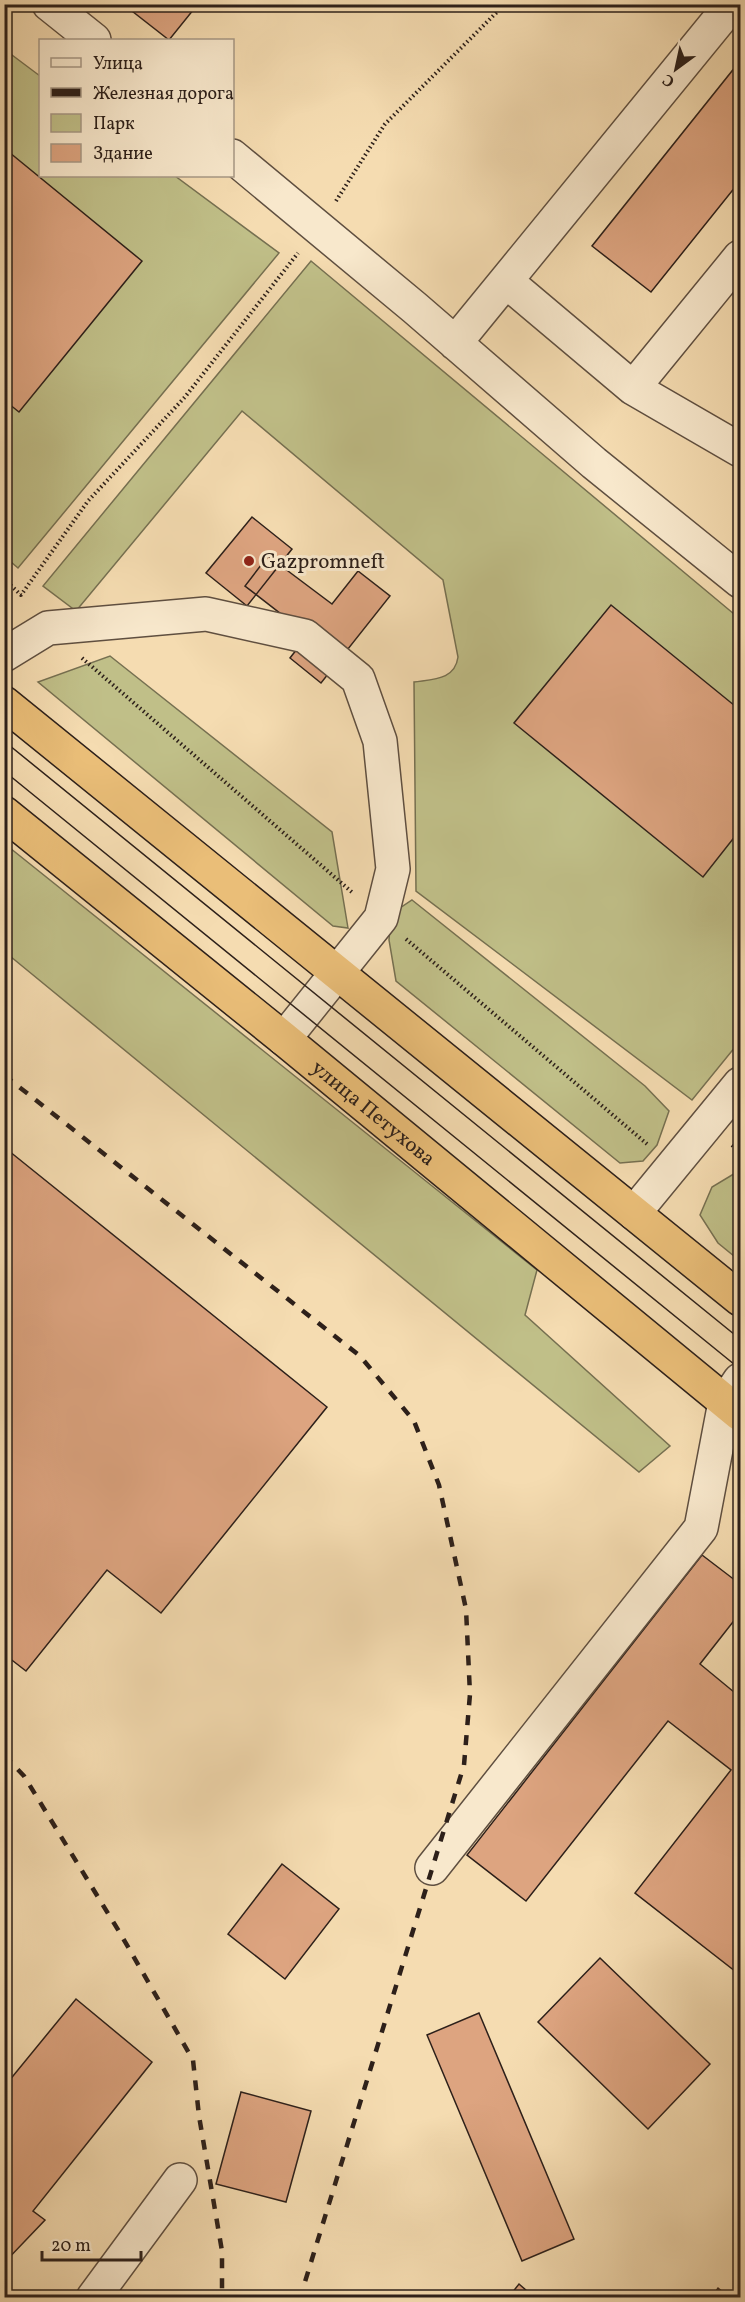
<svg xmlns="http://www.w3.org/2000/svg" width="745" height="2302" font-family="Vollkorn,serif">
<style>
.green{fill:#c0bf88;stroke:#767051;stroke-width:1.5}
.building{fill:#dda480;stroke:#2d201a;stroke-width:1.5}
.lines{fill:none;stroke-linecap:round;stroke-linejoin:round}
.minor-casing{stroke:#5f4f40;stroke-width:36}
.highway-casing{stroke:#2d201a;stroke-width:36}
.path{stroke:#2d201a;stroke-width:4;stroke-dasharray:1.5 3;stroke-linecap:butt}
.minor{stroke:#f8e8cc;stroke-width:33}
.highway{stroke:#eabe78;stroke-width:33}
.tram{stroke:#2d201a;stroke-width:1.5}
.rail{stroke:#2d201a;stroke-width:4.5;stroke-dasharray:10 10;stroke-linecap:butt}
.poi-dot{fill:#8f2418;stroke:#f8e8cc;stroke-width:2}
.labels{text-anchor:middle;stroke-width:6;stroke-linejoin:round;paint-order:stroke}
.poi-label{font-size:21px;fill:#2d201a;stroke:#f8e8cc;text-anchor:start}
.street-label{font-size:21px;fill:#2d201a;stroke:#f8e8cc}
</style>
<rect width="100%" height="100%" fill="#f5dcb1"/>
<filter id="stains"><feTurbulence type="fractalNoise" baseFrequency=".00333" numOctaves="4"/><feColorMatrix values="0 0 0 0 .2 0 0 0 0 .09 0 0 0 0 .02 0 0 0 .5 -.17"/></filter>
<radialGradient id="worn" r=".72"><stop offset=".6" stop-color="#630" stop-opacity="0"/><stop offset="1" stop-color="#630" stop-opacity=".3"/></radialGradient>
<path class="green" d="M4 49 40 76V176H175L279 253 18 568 4 556Z
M311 261 740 619V1041L692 1100 416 891 414 682C433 679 455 680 458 657L443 580 242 411 76 611 43 586Z
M110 656 332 832 348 928 333 926 38 682Z
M5 844 537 1270 525 1315 670 1446 639 1472 5 952Z
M412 900 645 1086 669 1111 657 1145 643 1161 620 1163 396 981 389 940 391 914Z
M737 1172 740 1175V1261L718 1243 700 1215 712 1187Z"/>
<path class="building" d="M123 4H198L169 40Z
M740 61V181L651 292 592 246Z
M4 148 142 261 19 412 4 400Z
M252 517 292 549 247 606 206 573Z
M268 556 332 604 358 571 390 596 321 683 290 658 308 635 245 586Z
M611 605 740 710V830L703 877 514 723Z
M4 1147 327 1407 161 1613 107 1570 26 1671 4 1654Z
M702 1555 740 1584V1613L700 1664 740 1697V1975L635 1893 731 1770 668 1721 526 1901 467 1855Z
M282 1864 339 1909 285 1979 228 1934Z
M600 1958 710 2064 648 2129 538 2022Z
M76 1999 152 2062 33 2211 45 2220 4 2263V2087Z
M479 2013 574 2239 522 2261 427 2035Z
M241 2092 311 2111 286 2202 216 2184Z
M519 2284 535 2298H508Z
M718 2288 730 2298H711Z"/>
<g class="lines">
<g class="minor-casing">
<path id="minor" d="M49 4 94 40
M232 156 415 308 594 463 740 581
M506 281 633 388 740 257
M455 343 732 4
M633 388 740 450
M4 655 48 628 206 614 305 636 358 679 380 741 393 869 381 918 284 1039
M634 1213 740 1084
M432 1868 701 1528 725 1402 740 1380
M93 2298 180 2180"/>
</g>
<g class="highway-casing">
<g id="highway">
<path d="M4 703 740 1299"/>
<path id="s1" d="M4 813 284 1039 740 1414"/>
</g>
</g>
<path class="path" d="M336 201 385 124 505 4
M4 579 21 595 88 501 185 397 298 253
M82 658 353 893
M406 939 647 1144
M732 1145 740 1152"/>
<use href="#minor" class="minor"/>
<use href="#highway" class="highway"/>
<path class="tram" d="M4 741 740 1339
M4 771 740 1369"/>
<path class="rail" d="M4 1075 360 1356 414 1421 439 1485 466 1609 470 1694 464 1765 300 2298
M4 1755 24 1776 120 1933 193 2060 199 2116 222 2251V2298"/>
</g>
<circle class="poi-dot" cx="249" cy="561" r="6"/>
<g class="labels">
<g class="poi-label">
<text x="261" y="568">Gazpromneft</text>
</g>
<g class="street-label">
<text dy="7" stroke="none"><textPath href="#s1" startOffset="476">улица Петухова</textPath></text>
</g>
</g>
<rect width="745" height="2302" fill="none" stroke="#f5dcb1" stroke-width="24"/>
<rect x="6" y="6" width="733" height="2290" fill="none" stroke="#2d201a" stroke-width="3"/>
<rect x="12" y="12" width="721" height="2278" fill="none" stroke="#2d201a" stroke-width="1.5"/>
<rect x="39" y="39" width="195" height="138" fill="#f8e8cc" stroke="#a79885" stroke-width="1.5"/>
<rect x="51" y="58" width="30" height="9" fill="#f8e8cc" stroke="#a79885" stroke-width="1.5"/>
<text x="93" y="69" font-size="18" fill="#2d201a">Улица</text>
<rect x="51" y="88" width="30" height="9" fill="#2d201a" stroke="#a79885" stroke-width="1.5"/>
<text x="93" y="99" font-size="18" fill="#2d201a">Железная дорога</text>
<rect x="51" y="114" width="30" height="18" fill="#c0bf88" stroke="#a79885" stroke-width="1.5"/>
<text x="93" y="129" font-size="18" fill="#2d201a">Парк</text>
<rect x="51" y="144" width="30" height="18" fill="#dda480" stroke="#a79885" stroke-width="1.5"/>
<text x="93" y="159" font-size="18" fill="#2d201a">Здание</text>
<g transform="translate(676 69) rotate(213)" stroke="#f8e8cc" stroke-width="4.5" paint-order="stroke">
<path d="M0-4.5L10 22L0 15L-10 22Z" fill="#2d201a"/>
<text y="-9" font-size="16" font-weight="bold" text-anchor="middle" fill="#2d201a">С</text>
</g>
<path d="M42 2251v9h99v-9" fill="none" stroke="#2d201a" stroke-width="3"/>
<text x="51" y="2251" font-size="18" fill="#2d201a" stroke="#f8e8cc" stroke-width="4.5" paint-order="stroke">20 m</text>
<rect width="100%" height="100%" filter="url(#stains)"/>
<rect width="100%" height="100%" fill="url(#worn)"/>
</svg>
